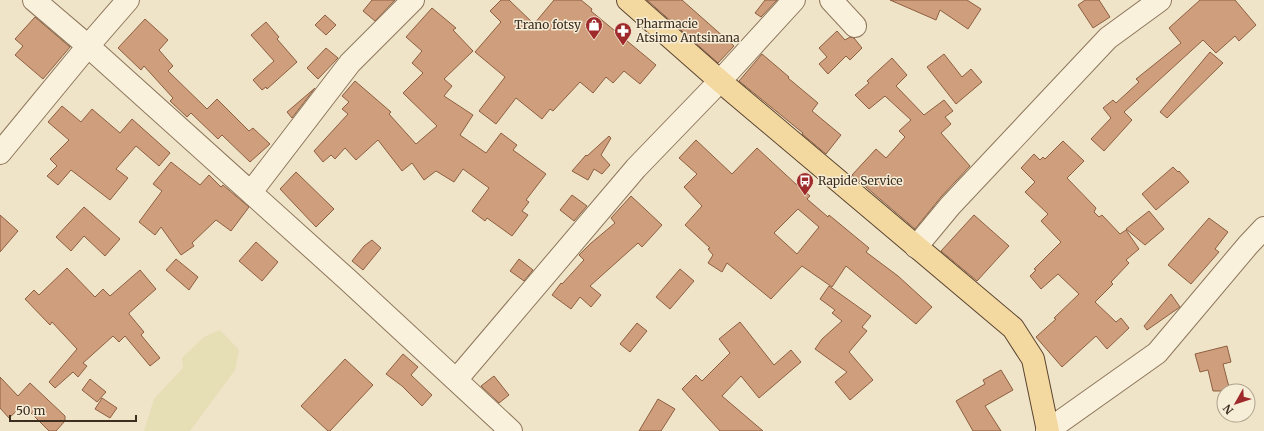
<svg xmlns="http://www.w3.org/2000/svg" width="1264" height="431" font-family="Merriweather,serif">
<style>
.farmland{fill:#e6deb5}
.building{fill:#cf9f7d;stroke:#8d5f41;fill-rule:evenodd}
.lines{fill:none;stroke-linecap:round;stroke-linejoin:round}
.minor-casing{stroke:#8d765c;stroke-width:24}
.major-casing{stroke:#5b4430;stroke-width:24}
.minor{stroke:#faf1dc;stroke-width:22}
.major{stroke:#f3d9a0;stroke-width:22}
.labels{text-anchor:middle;stroke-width:3;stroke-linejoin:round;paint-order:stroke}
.poi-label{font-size:12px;fill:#3d2e20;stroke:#f7eed8;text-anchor:start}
</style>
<rect width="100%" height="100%" fill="#f0e4c8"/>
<path class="farmland" d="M220 330 239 350 235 370 190 431H144L154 399 183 368 182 358 204 337Z"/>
<path class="building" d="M372 0H395L375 21 363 11Z
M501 0H509L534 24 554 0H581L592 9 591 11 656 65 640 84 624 71 613 83 606 77 593 93 580 82 553 111 550 109 542 119 516 98 496 124 479 111 505 77 475 52 501 22 490 11Z
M647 0H682L734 46 718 63Z
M765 0H777L761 17 755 13Z
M890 0H967L981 9 968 29 940 10 936 20Z
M1085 0H1099L1110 17 1093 28 1078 5Z
M1200 0H1235L1256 25 1239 41 1235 36 1216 53 1203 40 1124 112 1132 120 1104 151 1091 139 1111 118 1103 108 1113 100 1116 103 1139 82 1136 79 1181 43 1169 28Z
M432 8 456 28 453 30 473 51 444 79 452 86 444 96 473 115 460 135 486 153 501 133 517 145 513 150 546 174 526 200 529 202 522 211 528 215 512 236 487 218 485 221 472 211 489 188 463 169 454 182 436 171 424 180 412 163 402 171 378 140 356 160 345 148 335 159 331 155 323 162 314 151 348 114 342 109 349 102 342 96 355 81 391 112 389 114 416 144 437 126 403 93 423 73 412 63 422 51 406 37Z
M325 15 336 25 326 35 315 25Z
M35 17 70 47 43 79 15 55 23 46 15 39Z
M145 19 168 40 159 50 173 66 168 71 207 109 217 99 249 131 253 128 270 144 250 162 222 135 218 139 191 113 187 117 170 101 173 98 144 66 141 70 118 48Z
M266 22 279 37 277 39 297 62 267 89 266 87 262 90 253 80 274 61 251 35Z
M837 31 845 40 850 37 854 38 862 48 850 60 846 56 828 74 819 64 827 57 819 48Z
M326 48 338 58 318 79 307 68Z
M1210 52 1223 63 1167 118 1160 112Z
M762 54 789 77 788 78 818 103 812 111 841 135 826 154 802 134 803 133 739 81Z
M944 54 962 77 971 69 982 82 956 104 927 67Z
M892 58 907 75 896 86 924 115 944 100 953 111 945 117 951 124 941 133 970 166 941 197 915 229 852 175 876 149 886 158 905 137 899 131 911 120 885 96 869 109 855 95 869 83 867 81Z
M315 88 292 118 287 112Z
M62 106 81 122 92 109 120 133 132 119 170 153 159 166 136 146 116 169 128 178 110 200 71 170 58 185 47 176 57 166 50 159 69 140 48 122Z
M609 136 611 138 601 155 610 165 602 174 594 169 588 180 572 171 586 155 587 156Z
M696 140 732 174 757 148 798 186V185L810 196 807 199 828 217 829 215 869 248 866 252 898 276 932 307 916 324 846 266 832 287 802 266 771 299 727 263 722 272 708 263 713 255 708 249 710 248 685 225 702 206 684 187 697 174 679 158ZM798 209 819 227 797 254 774 233Z
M1063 141 1084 161 1067 178 1096 208 1094 212 1099 217 1102 215 1120 234 1126 230 1139 249 1126 260 1129 263 1111 282 1113 284 1095 302 1116 322 1121 318 1129 328 1107 349 1096 336 1062 367 1036 337 1056 319 1054 318 1079 294 1058 274 1041 289 1030 276 1036 270 1034 269 1061 242 1041 221 1048 214 1025 192 1035 182 1021 168 1034 154 1040 160 1043 157 1045 159Z
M171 162 200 185 209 175 221 187 223 185 249 207 231 231 216 220 192 243 194 246 181 255 161 227 155 235 139 222 162 191 153 184Z
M1173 167 1178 172 1179 171 1189 182 1156 210 1142 194Z
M296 172 334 209 316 227 280 189Z
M572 195 587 206 574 221 560 210Z
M631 196 662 225 642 247 638 243 590 286 601 295 591 307 580 297 571 309 552 295 561 283 562 284 584 260 579 255 590 244 615 223 611 218Z
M84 207 120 239 105 256 84 236 71 251 56 237Z
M1149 211 1164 229 1145 245 1126 229Z
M0 215 18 231 0 252Z
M974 215 1009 246 977 281 941 251Z
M1209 218 1228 232 1215 249 1219 252 1191 284 1168 265Z
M372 240 381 248 363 270 352 261 364 246Z
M256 242 278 262 262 281 239 261Z
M176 259 198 277 189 290 166 270Z
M519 259 533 270 524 281 510 271Z
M67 268 95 297 103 289 110 296 140 270 156 289 129 313V314L144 332 141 335 160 358 150 366 125 336 119 342 113 336 83 363 87 366 78 377 73 372 55 388 49 382 77 349 52 322 50 325 25 299 34 290 39 295Z
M680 269 694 281 670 309 656 297Z
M829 286 871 316 862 327 867 331 849 352 873 380 850 400 835 382 847 372 815 349 822 339 842 321 832 313 835 310 820 299Z
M1171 294 1180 307 1147 330 1144 326Z
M740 322 774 365 791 350 801 362 759 398 741 376 722 396 763 431H720L682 389 696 375 702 381 730 353 719 339Z
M637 323 647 331 630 352 620 344Z
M1227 346 1231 362 1223 364 1230 391H1213L1208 370 1200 372 1195 354Z
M403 354 418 367 411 375 432 395 422 406 402 386 386 374Z
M345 359 373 385 330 431H328L301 406Z
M1001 370 1013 390 985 406 1001 431H973L956 401 985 384 983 380Z
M494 376 509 395 499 403 481 386Z
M0 377 18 396 30 383 65 416V421L56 431H49L23 405 9 418 0 408Z
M90 379 106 392 97 402 82 390Z
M102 398 117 408 110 418 95 409Z
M658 399 675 409 661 431H639Z"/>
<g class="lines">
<g class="minor-casing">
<path id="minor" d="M34 0 88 46 348 280 511 431
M831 0 855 26
M0 153 88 46 128 0
M251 192 350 63 413 0
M916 247 950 206 1108 38 1160 0
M456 380 636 168 720 81 794 0
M1047 431 1157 353 1248 245 1264 228"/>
</g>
<g class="major-casing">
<path id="major" d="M628 0 720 81 1013 328 1033 359 1048 431"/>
</g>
<use href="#minor" class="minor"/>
<use href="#major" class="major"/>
</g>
<defs>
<g id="shop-pin" transform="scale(0.9)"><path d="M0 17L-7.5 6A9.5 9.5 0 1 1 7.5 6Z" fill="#9e2a2b" stroke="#f7eed8"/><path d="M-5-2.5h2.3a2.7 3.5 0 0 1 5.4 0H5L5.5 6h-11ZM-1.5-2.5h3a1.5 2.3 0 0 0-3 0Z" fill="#fff"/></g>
<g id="pharmacy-pin" transform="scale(0.9)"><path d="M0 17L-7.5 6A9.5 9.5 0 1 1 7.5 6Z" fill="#9e2a2b" stroke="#f7eed8"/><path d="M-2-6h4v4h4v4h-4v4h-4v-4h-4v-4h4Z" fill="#fff"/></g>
<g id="bus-pin" transform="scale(0.9)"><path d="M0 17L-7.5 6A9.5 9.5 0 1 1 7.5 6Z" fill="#9e2a2b" stroke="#f7eed8"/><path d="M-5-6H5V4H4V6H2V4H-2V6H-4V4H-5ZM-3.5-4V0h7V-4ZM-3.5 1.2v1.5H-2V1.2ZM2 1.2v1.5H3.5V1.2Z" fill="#fff"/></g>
</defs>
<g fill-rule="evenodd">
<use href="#shop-pin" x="594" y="25"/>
<use href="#pharmacy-pin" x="623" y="31"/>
<use href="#bus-pin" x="805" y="181"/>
</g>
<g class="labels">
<g class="poi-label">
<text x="636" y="28">Pharmacie<tspan x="636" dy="14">Atsimo Antsinana</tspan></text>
<text x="581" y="29" text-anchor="end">Trano fotsy</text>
<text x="818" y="185">Rapide Service</text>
</g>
</g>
<g transform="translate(1236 403) rotate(231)"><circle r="19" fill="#f7eed8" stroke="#ada18e"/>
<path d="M0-3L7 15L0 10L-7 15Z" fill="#9e2a2b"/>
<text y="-6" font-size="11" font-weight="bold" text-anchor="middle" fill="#3d2e20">N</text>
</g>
<path d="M10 415v6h126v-6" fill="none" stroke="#3d2e20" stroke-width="2"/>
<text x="16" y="415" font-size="12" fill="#3d2e20" stroke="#f7eed8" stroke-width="3" paint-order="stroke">50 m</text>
</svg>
